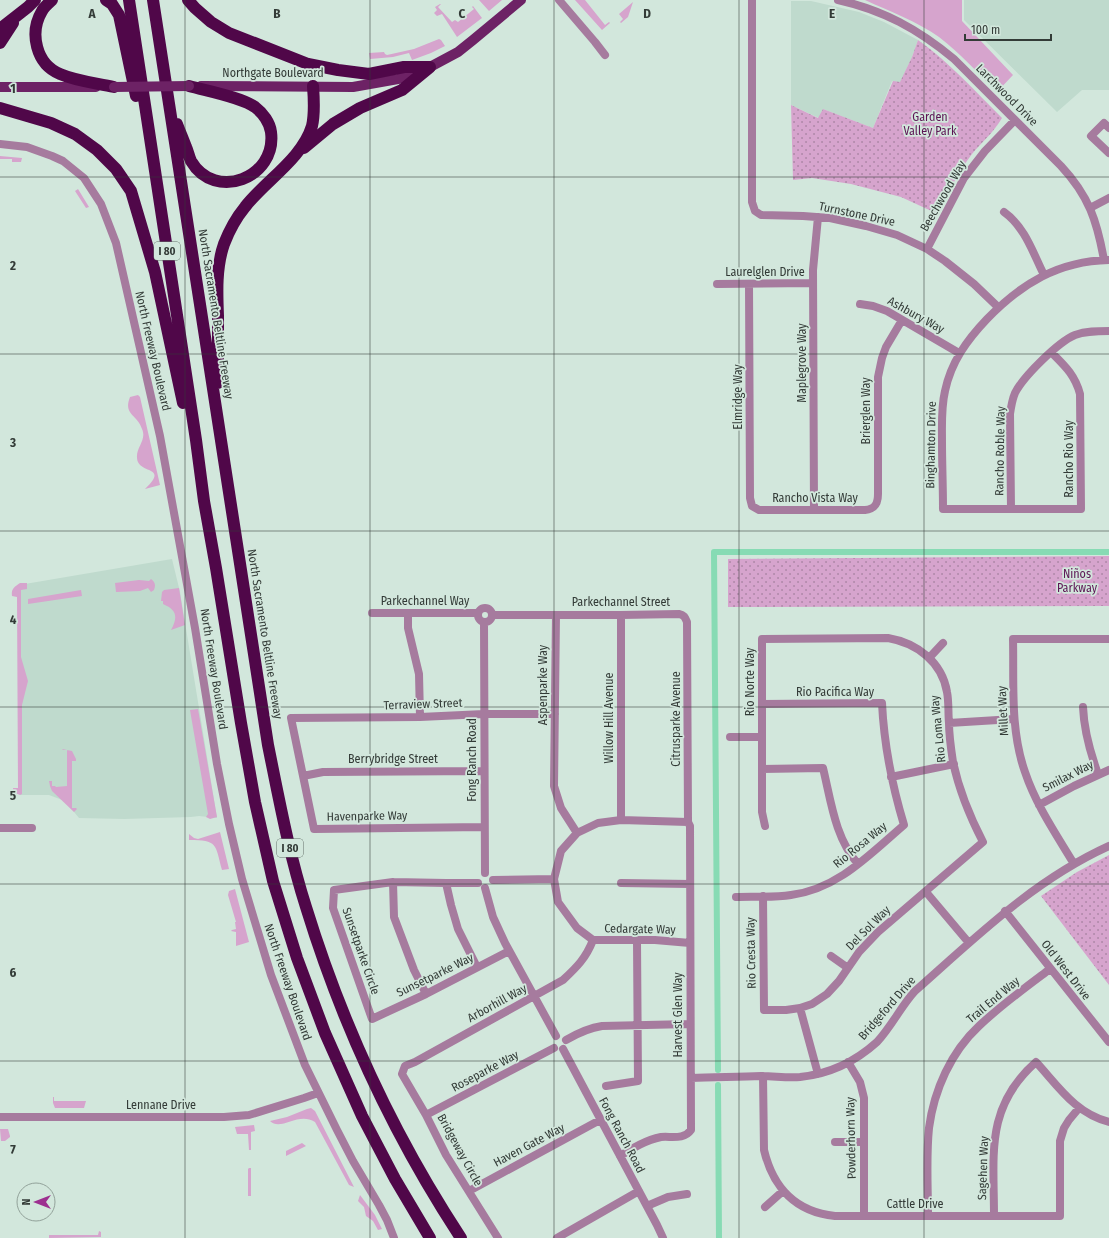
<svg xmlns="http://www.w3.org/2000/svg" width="1109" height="1238" font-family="'Fira Sans Condensed',sans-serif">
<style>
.built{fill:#bfdacd}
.green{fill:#d6a4cd}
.park{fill:url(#park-dots)}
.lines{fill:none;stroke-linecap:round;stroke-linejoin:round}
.canal{stroke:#87dbb4;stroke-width:6}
.minor{stroke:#a67b9e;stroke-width:8}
.major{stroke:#6d2265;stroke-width:10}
.highway{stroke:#500749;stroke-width:12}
.major-bridge{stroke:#6d2265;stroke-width:10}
.grid{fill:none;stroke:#333b37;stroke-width:1;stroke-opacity:0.55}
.labels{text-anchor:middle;stroke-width:3.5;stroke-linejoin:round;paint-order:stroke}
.shield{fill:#d2e7dc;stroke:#636f68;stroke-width:1}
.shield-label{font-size:11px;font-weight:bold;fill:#333b37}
.street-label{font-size:12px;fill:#333b37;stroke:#d2e7dc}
.park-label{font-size:12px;fill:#5c1454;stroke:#d2e7dc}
.grid-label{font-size:13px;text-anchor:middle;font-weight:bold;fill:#333b37;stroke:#d2e7dc;stroke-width:3.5;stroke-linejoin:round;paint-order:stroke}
</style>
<defs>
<pattern id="park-dots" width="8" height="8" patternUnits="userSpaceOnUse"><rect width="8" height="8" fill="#d6a4cd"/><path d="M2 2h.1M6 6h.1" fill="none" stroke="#ae87a7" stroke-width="1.8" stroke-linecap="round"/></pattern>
</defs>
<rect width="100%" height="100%" fill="#d2e7dc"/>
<path class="built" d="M964 0H1109V90H1082L1057 112 964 20Z
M791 1H811L859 12 884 22 918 40 912 57 900 83 892 81 873 128 823 109 819 118 791 105Z
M172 559 180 592 217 818 199 816 191 817 124 819 79 818 65 801 49 795H20L19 585Z"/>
<path class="green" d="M479 0H502L489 11Z
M575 0H585L605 25 609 22 610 23 602 30Z
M865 0H962V21L1013 75 997 92C978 73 960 53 939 37 918 22 889 11 865 0Z
M633 2 628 17 621 23 620 22 623 19 619 14Z
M440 4H441L438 7 452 22 455 20 458 22 474 9 472 7 473 6 482 18 457 37 442 14 437 16 434 13 437 10 435 7Z
M439 39 441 40 445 46 431 53 412 60 409 53 393 57 370 59 369 53 384 52 385 54 387 55 414 49Z
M0 156 22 158 21 162H12V159H0Z
M78 189 89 207 86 208 75 191Z
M138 395 140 397 160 485 145 489C170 465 138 475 137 458 136 447 147 440 142 429 137 414 123 415 130 397Z
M151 579C155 582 156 585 154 590L151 592 148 588 140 591 116 592 115 583 139 580 149 581Z
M20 583H27V589L21 590V657L28 681 22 705V794L20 795C17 794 13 792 13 788H18L17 597 12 596C11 589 14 587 20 583Z
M179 588 185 625 171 630C178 617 177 610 163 604V601H161L162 592 164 590Z
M81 590 82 596 28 604V599Z
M198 709 217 817 210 819 206 817 208 814 191 716 190 710Z
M62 749 72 751 76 759V761H72V808H76L77 809 74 812 52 791 50 786 49 781H52V786H55L56 787 67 786V750H63Z
M220 832 229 869 222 870C215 844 218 840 189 840V834L194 838 198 839Z
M235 889 249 942 236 946V932L231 931 232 930 236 929 235 922H236L228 895 229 891Z
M53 1097H54V1101H86L84 1108H55L53 1103Z
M311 1108 315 1111 354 1187 349 1185 315 1122C298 1111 281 1132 270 1121L287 1117 307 1109Z
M254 1125 255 1131 251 1132V1150H249L248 1134H237L235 1127Z
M0 1129H8L10 1136V1137L5 1141H1Z
M302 1143 306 1146 286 1156V1151Z
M249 1168H251V1196H248V1169Z
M360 1195 375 1215 382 1229 378 1230 373 1221 366 1216 364 1207 358 1201Z
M99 1231 101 1232V1237L49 1238V1235H98Z"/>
<path class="park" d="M918 40C950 63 975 91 1002 118 994 132 982 142 972 154 958 172 948 194 938 214L901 197 851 184 812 178 793 180 791 105 818 118 823 109 873 128 893 81 900 82 912 57Z
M1109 556V606L728 607V559Z
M1109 855V985L1041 896 1077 872Z"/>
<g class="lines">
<path class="canal" d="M718 1070 714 552H1109
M718 1085 719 1238"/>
<path class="minor" d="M559 0 595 42 605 55
M752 0V202L755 211 761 215 803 216 830 218 866 226 897 235 927 249 945 261 974 284 998 307
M838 0C883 10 918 29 954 59L1061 166C1089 196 1097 221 1104 260
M1109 128 1104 123 1091 136 1109 153
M0 144 27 147 52 156 63 161 84 178 101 204 116 243 160 436 195 628 217 764 229 824 242 879 271 975 305 1065 337 1130 353 1161 379 1205 387 1220 394 1238
M1090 208 1109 198
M1004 212C1025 227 1033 253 1044 275
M927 249 964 178 985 151 1015 120
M717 284 813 283
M749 284 750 498 752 506 759 510H865C875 509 878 504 878 494V377L882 358 886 347 902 320
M860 304 873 306 887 311 959 353
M1051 352C1065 366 1075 375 1080 394L1081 509H943C943 486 942 464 942 442 942 425 941 408 945 391 951 362 967 340 987 319 1021 284 1058 261 1109 260
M1011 509 1010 414C1011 407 1012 400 1015 393 1023 377 1058 342 1075 335 1086 331 1097 331 1109 331
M814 510 813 270 818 217
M478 615a7 7 0 1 1 14 0a7 7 0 1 1-14 0Z
M372 613H478
M408 614V628L419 674 420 717
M492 615H621L679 614C684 615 685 617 687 622L688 822 690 826 691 1130C684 1140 671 1136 661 1137 646 1140 633 1148 620 1156
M556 615 554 786 561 808 577 833
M484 622 485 873
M929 658 943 643
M1083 707C1084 731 1090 752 1098 774
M949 723 1014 719
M730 737H762
M762 769 823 768C831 801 835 838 858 864
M303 776 323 772 484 771
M891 777 954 764
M1039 805 1074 786 1109 770
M621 820V615
M688 822 621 820 598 823 577 833 561 851 554 879 558 902 577 928 593 940H655L690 943
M484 827 314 829 291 718 420 717 484 714H555
M0 828H32
M1074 864C1056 834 1036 805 1025 772 1010 730 1014 683 1013 639H1109
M493 880 554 879
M393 882 394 917 414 970 426 994
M446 883 451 905 458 929 477 967
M478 883H446L393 882 334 890 333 908 372 1019 426 994 509 951
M621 883 690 884
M485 888 493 917 505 943 556 1036
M926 892 969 943
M763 896 764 1010H786L800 1008 812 1004 827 994 839 981 859 952 878 932 983 842C970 817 959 790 953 762 951 749 949 736 949 723 948 713 949 702 947 692 942 662 917 643 888 638L762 639V812L765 826
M736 897C754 896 773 898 791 895 838 889 870 854 904 825 892 785 884 745 882 703L762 704
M1005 911 1109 1042
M831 956 848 968
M800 1008 818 1074
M566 1040C578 1033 588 1028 602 1026L690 1024
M563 1049 657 1225 663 1238
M848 1062 860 1082 864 1098V1216
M763 1076 764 1150C773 1188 796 1212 835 1216H1060V1141L1064 1128 1069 1120 1079 1108
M691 1078C714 1077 738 1077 761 1076 774 1076 787 1078 800 1077 829 1074 856 1061 877 1042 892 1026 901 1006 915 991 976 937 1034 880 1109 846
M606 1086 638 1081 637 941
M426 1115 554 1048
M0 1117H224L249 1115 304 1098 318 1093
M835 1142H864
M469 1191 600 1120
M647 1206 668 1197 687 1194
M765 1207 783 1191
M928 1216C928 1187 926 1157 929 1128 934 1090 951 1052 979 1026 1001 1005 1026 987 1050 969
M994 1216C994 1154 985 1107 1036 1062 1059 1087 1075 1113 1109 1122
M498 1238 446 1155 426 1115 402 1074 405 1066 415 1062 563 980C577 967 586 958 593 940
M557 1238 639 1191"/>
<path class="major" d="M201 86 353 87 398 79 430 67 458 52 473 40 521 0
M0 87H96"/>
<path class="highway" d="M52 0C48 4 44 7 42 11 29 33 36 64 60 74 76 81 96 83 114 87
M106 0 112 4 119 15 136 96
M129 0 196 440 204 501 216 568 241 723 255 802 273 881 297 958 325 1033 362 1116 395 1179 430 1238
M153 0 268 745C279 799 289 854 306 907 342 1024 394 1136 461 1238
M188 0 195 8 211 22 229 33 308 64 338 70 369 74 404 67H430
M0 29 28 7 35 0
M0 43 13 23
M0 108 51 123 75 134 97 150 116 169 131 191 155 272 183 403
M177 124C180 132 183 139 186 147 188 151 189 157 191 161 215 202 277 178 271 132 270 123 263 113 255 107 241 97 207 91 189 86
M304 148 333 124 360 108 402 90 430 67
M218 383C218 360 218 338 218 316 217 292 216 267 224 244 229 231 236 218 245 207 265 181 302 159 312 126 315 113 314 99 313 86"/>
<path class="major-bridge" d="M114 87 189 86"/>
</g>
<path class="grid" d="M185 0V1238M370 0V1238M554 0V1238M739 0V1238M924 0V1238M0 177H1109M0 354H1109M0 531H1109M0 707H1109M0 884H1109M0 1061H1109"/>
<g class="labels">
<g class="shield">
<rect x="154" y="242" width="26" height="18" rx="3"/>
<rect x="277" y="839" width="26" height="18" rx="3"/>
</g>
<g class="shield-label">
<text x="167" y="255">I 80</text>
<text x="290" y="852">I 80</text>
</g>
<g class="street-label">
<text x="273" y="77">Northgate Boulevard</text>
<text transform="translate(1007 95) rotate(45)" y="4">Larchwood Drive</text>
<text transform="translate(943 196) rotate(-60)" y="4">Beechwood Way</text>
<text transform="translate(857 214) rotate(12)" y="4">Turnstone Drive</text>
<text x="765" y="276">Laurelglen Drive</text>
<text transform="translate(216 314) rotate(81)" y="4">North Sacramento Beltline Freeway</text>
<text transform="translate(916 315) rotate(29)" y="4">Ashbury Way</text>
<text transform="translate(153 351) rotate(77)" y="4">North Freeway Boulevard</text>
<text transform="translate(802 363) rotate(-90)" y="4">Maplegrove Way</text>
<text transform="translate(738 397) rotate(-90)" y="4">Elmridge Way</text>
<text transform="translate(866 411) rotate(-90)" y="4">Brierglen Way</text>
<text transform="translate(931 445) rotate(-89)" y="4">Binghamton Drive</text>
<text transform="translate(1000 451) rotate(-89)" y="4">Rancho Roble Way</text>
<text transform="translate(1069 459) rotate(-90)" y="4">Rancho Rio Way</text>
<text x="815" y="502">Rancho Vista Way</text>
<text x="425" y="605">Parkechannel Way</text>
<text x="621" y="606">Parkechannel Street</text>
<text transform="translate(265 634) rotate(81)" y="4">North Sacramento Beltline Freeway</text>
<text transform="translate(214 669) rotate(81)" y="4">North Freeway Boulevard</text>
<text transform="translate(750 682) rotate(-90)" y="4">Rio Norte Way</text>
<text transform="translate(543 685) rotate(-90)" y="4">Aspenparke Way</text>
<text x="835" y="696">Rio Pacifica Way</text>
<text transform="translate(423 704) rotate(-2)" y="4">Terraview Street</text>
<text transform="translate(1003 711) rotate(-93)" y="4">Millet Way</text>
<text transform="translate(609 718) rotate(-90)" y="4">Willow Hill Avenue</text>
<text transform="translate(676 719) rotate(-90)" y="4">Citrusparke Avenue</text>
<text transform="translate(938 729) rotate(-96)" y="4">Rio Loma Way</text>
<text x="393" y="763">Berrybridge Street</text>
<text transform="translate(472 760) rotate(-90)" y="4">Fong Ranch Road</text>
<text transform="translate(1068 776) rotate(-27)" y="4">Smilax Way</text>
<text transform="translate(367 816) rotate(-1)" y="4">Havenparke Way</text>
<text transform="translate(860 845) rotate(-39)" y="4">Rio Rosa Way</text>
<text transform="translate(868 928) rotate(-45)" y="4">Del Sol Way</text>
<text transform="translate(640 929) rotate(1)" y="4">Cedargate Way</text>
<text transform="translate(361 951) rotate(71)" y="4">Sunsetparke Circle</text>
<text transform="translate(751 953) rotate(-91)" y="4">Rio Cresta Way</text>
<text transform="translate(1066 970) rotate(52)" y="4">Old West Drive</text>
<text transform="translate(435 975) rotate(-26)" y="4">Sunsetparke Way</text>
<text transform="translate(288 982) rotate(71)" y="4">North Freeway Boulevard</text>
<text transform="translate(993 1000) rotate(-40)" y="4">Trail End Way</text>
<text transform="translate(497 1003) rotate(-29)" y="4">Arborhill Way</text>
<text transform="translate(887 1008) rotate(-49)" y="4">Bridgeford Drive</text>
<text transform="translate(678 1015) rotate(-90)" y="4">Harvest Glen Way</text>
<text transform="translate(485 1071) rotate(-28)" y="4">Roseparke Way</text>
<text x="161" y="1109">Lennane Drive</text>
<text transform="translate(622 1135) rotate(62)" y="4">Fong Ranch Road</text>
<text transform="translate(851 1138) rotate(-91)" y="4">Powderhorn Way</text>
<text transform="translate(529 1145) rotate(-28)" y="4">Haven Gate Way</text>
<text transform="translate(460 1150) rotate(61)" y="4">Bridgeway Circle</text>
<text transform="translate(983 1168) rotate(-88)" y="4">Sagehen Way</text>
<text x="915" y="1208">Cattle Drive</text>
</g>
<g class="park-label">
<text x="930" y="121">Garden<tspan x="930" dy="14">Valley Park</tspan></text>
<text x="1077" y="578">Niños<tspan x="1077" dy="14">Parkway</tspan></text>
</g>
</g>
<g class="grid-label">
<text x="92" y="18">A</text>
<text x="277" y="18">B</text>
<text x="462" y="18">C</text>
<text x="647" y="18">D</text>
<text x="832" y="18">E</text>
<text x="13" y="93">1</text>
<text x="13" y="270">2</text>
<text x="13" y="447">3</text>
<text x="13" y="624">4</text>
<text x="13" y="800">5</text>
<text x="13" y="977">6</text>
<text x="13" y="1154">7</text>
</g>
<g transform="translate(36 1202) rotate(270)"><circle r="19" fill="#d2e7dc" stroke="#92a29a"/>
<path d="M0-3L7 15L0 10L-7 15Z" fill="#9d3090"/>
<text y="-6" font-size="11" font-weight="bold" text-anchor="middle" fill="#333b37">N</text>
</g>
<path d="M965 34v6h86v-6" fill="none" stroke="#333b37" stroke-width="2"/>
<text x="971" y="34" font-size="12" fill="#333b37" stroke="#d2e7dc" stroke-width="3" paint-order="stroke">100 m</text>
</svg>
